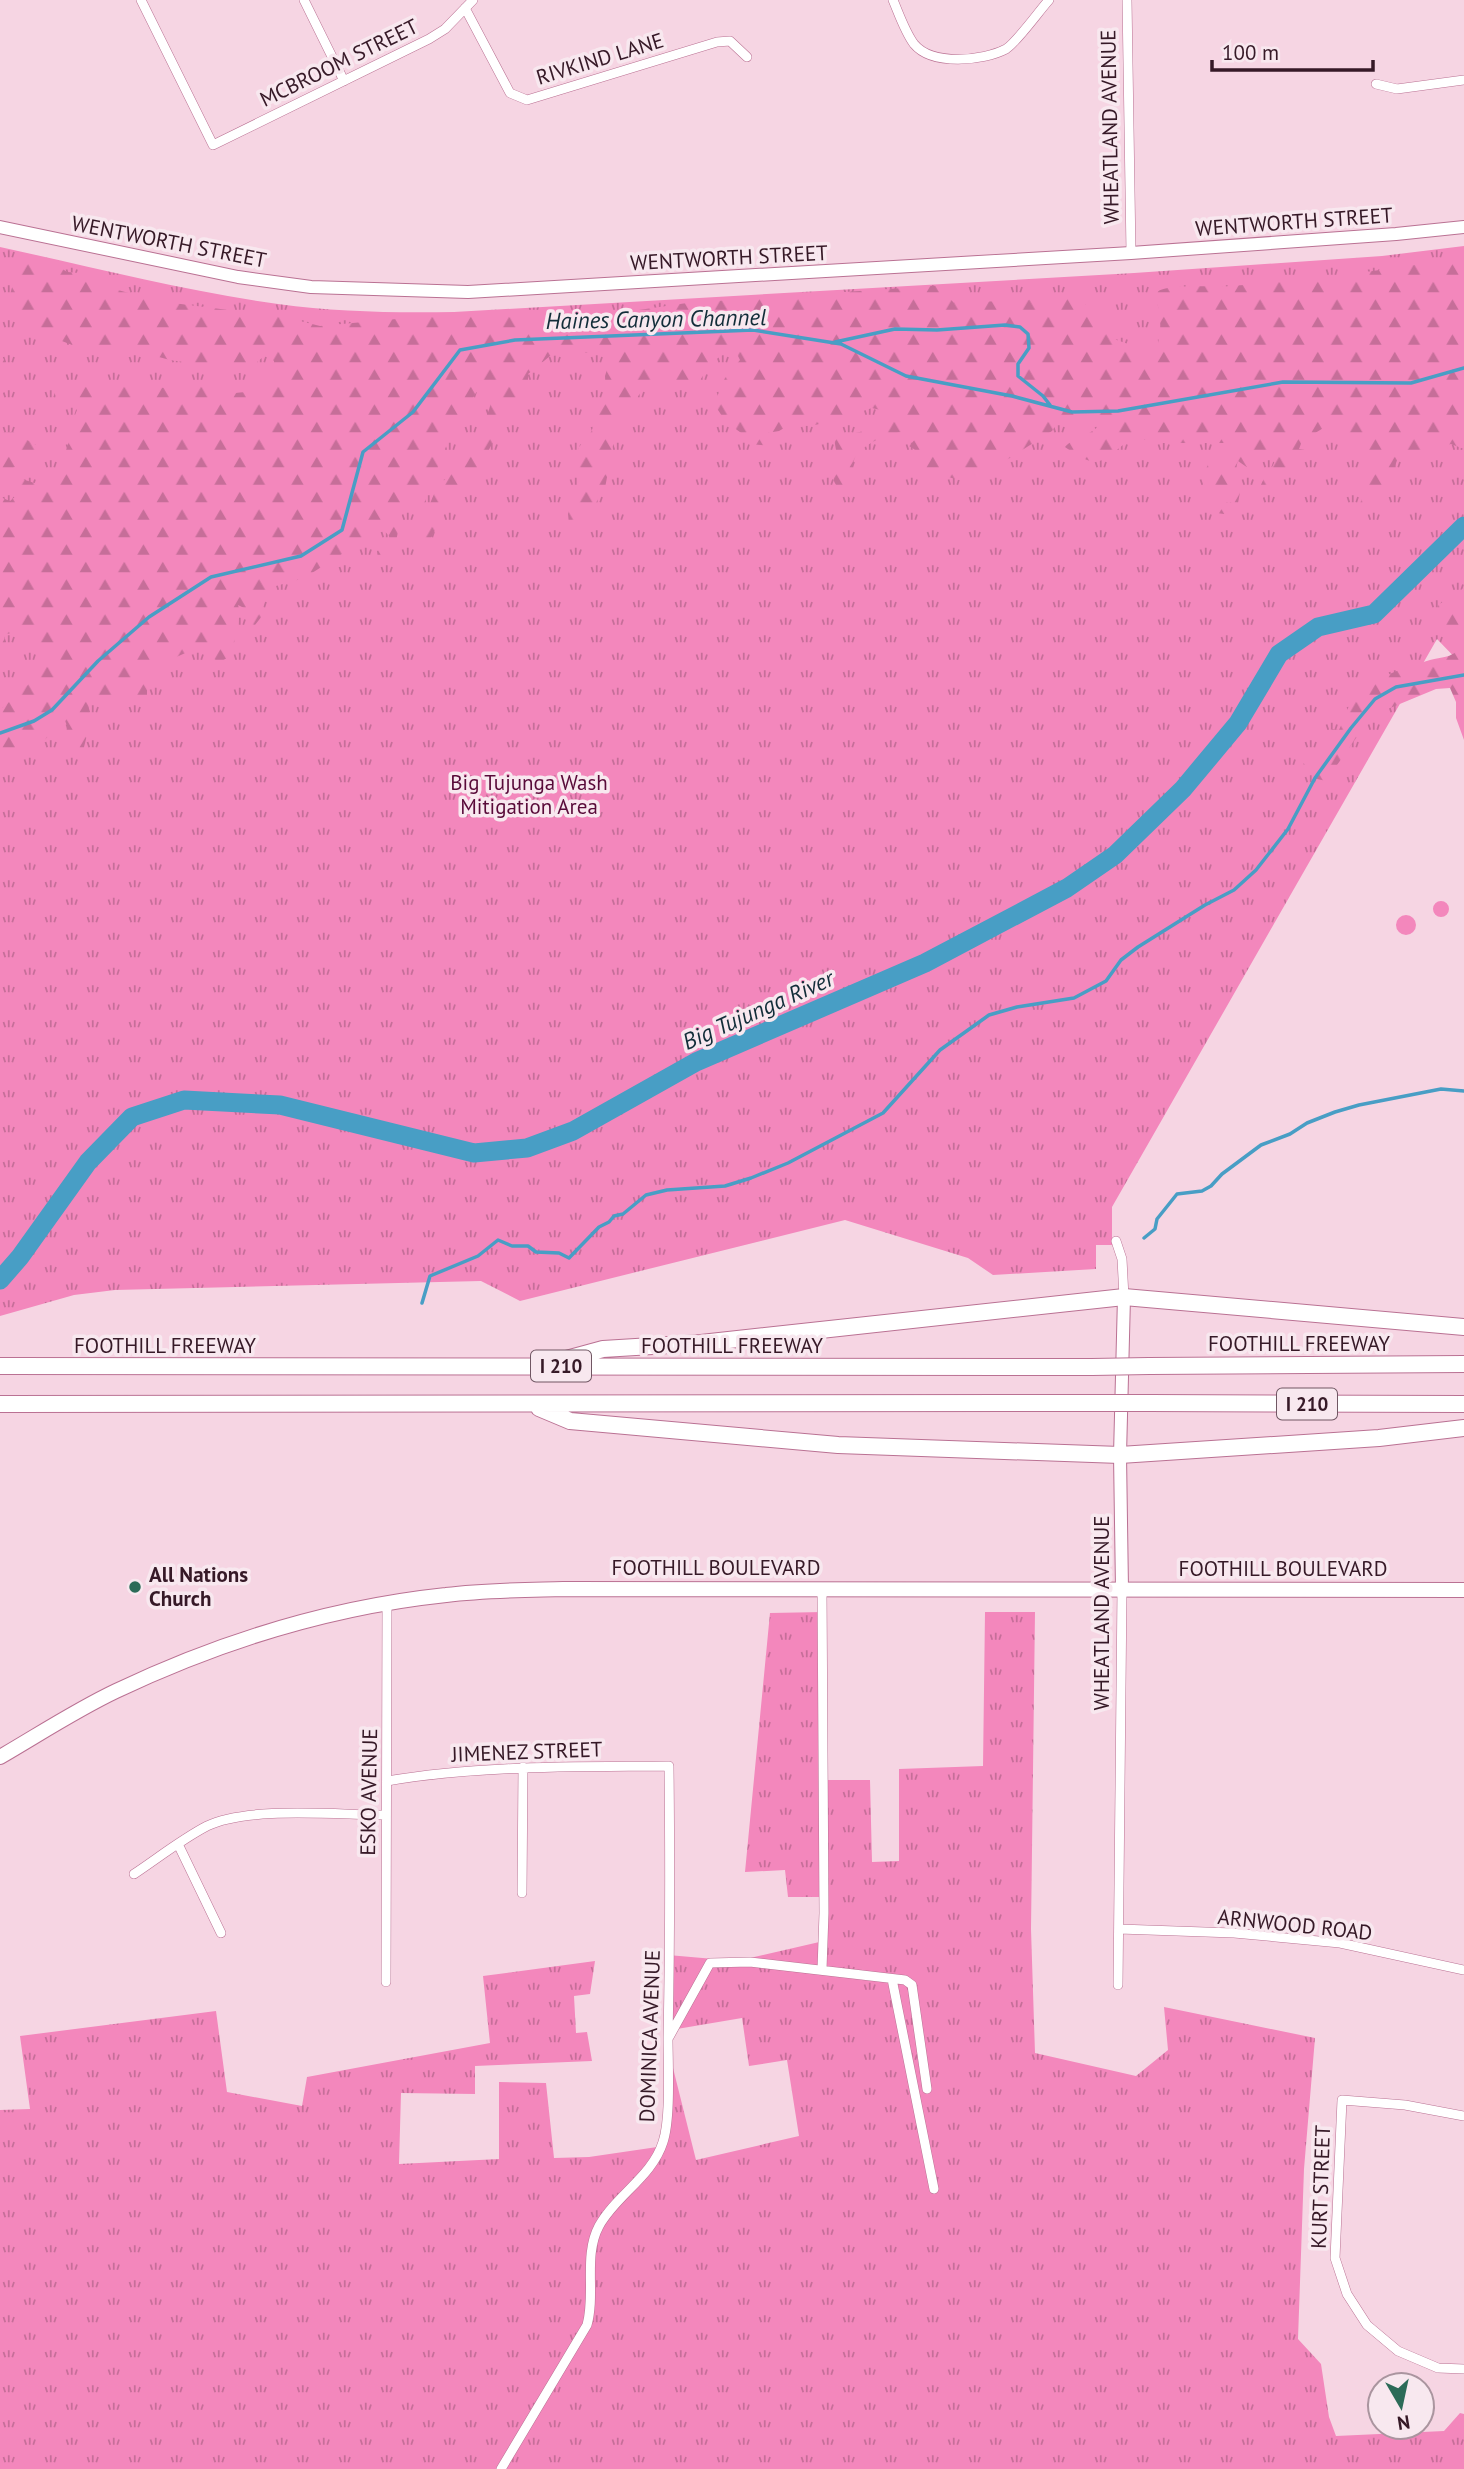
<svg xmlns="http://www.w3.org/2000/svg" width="1464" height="2469" font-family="'PT Sans',sans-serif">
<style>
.grass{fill:url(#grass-tufts)}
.forest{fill:url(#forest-firs)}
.garden{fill:#f387bc}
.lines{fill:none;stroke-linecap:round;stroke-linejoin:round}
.stream{stroke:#489ec5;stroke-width:3.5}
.river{stroke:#489ec5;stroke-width:19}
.street-casing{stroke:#ba7193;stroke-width:10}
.secondary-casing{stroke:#ba7193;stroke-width:14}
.primary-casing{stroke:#ba7193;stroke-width:16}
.highway-casing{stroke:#ba7193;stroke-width:18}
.street{stroke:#fff;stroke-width:9}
.secondary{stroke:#fff;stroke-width:12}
.primary{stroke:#fff;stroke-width:14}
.highway{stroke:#fff;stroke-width:16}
.highway-bridge-casing{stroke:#ba7193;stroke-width:18;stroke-linecap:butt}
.highway-bridge{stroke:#fff;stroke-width:16}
.poi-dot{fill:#2c6b58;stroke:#f8e8ef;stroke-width:2.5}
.labels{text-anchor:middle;stroke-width:7;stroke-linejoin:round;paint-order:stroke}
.shield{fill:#f8e8ef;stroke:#705763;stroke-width:2}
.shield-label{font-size:19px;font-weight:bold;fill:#361927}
.street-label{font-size:21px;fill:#361927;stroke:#f8e8ef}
.park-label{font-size:21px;fill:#590a39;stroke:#f8e8ef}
.poi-label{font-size:21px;font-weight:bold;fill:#361927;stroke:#f8e8ef;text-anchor:start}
.water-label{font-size:23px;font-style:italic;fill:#122d39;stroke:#f8e8ef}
</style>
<defs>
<pattern id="grass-tufts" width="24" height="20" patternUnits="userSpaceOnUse" patternTransform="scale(1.75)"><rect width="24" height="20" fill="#f387bc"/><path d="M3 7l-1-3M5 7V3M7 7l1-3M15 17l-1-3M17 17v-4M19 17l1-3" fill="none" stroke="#c66e99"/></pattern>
<pattern id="forest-firs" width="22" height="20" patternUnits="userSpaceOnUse" patternTransform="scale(1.75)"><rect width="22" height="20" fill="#f387bc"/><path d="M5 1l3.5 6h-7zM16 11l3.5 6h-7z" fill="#c66e99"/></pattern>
</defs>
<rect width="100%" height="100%" fill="#f6d5e3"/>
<path class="grass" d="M1464 246V667L1437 639 1112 1207V1245H1096V1269L993 1275 968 1258 845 1220 520 1301 481 1281 115 1290 74 1295 0 1316V247C92 267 185 291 278 304 336 312 395 313 454 312L1134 273 1382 256Z
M823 1612V1780H870L872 1862 899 1861V1769L983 1766 985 1612H1035L1031 1929 1035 2053 1136 2076 1168 2050 1164 2007 1315 2038 1304 2169 1298 2339 1321 2364 1329 2417 1336 2436 1444 2431 1460 2413 1464 2414V2469H0V2110L30 2109 20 2036 216 2011 227 2092 302 2106 307 2077 490 2043 483 1976 595 1961 590 1994 574 1996 576 2033 587 2032 592 2061 475 2066V2094L401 2093 399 2164 499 2159V2082L546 2083 554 2158 589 2157 664 2146 671 2123 673 2068 696 2160 799 2136 787 2060 749 2066 742 2018 671 2030 668 1955 737 1961 828 1940 820 1897H788L785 1870 745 1872 770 1613Z"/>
<path class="forest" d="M1464 257V449L1451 444 1406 454 1398 458C1391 475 1386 498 1371 510L1361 509 1360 504 1365 489 1361 485C1365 478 1365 471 1371 465V451L1359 453V437C1344 430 1337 439 1323 441L1322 435 1329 427H1325L1302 441 1299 449 1305 450 1304 454 1263 498H1260C1257 479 1271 475 1275 460L1269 456 1254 460 1252 464 1255 465V469L1244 478 1242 475 1248 468 1238 461C1234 471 1239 480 1236 488L1240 492 1238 503 1226 502 1231 509 1224 514 1217 513 1218 507C1204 493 1200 483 1208 464L1228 456 1229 448 1226 443H1155L1151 438 1145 440 1135 436C1102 459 1102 474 1065 447 1075 436 1092 436 1101 423L1098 421H1075L1056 425 1052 431 991 470 966 482 920 469 917 451 909 446 919 435C915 434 912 432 908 432 894 430 859 445 854 460 849 475 859 483 850 498 836 488 827 479 838 462L834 438C850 433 885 431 889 412L872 408 833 421 810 426 789 425 779 431 767 433 777 439 776 446 748 444 744 435 726 422 714 404 725 378 740 360 736 352C716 351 707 371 696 386L684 389 662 384 643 389 616 429 605 488 586 519 577 524H569L568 514 579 478 576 456 579 447 591 432 606 396 605 376 610 360 608 351 550 356 528 374V388L511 409 479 468 448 507 426 547 423 549 417 546C417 535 431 500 436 490 440 482 449 477 455 470 466 455 500 404 490 388H481L477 391 467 408 454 421 444 441 447 444 423 506 420 508 414 498 403 508 395 546 384 563 378 559 377 551 384 548 390 542 389 536 380 526 374 527 359 549 353 552 342 554 304 578 269 588 265 593 262 616 255 625 248 624 246 620V609L238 605C242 617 235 632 234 644L231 646 227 658 220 662C212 660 209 652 202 650 193 646 155 668 147 675V698L144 704 134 705 119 698 109 708 94 700 89 701 87 735 83 751 74 756 65 749 67 726 64 718C54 730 44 743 30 751 17 758 10 754 0 767V710L33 680 45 664 31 634 14 632 4 635 8 658 0 675V497L10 501 17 495 15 486 25 480 41 485 52 482 65 453 70 439 72 423 77 410 70 399H57L54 392 61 387 136 386 183 389 199 386 220 387 235 393 255 391 274 381V361L266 355 258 361 253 370 239 373 225 368 170 360 144 353 128 345 93 349 75 346 38 332 23 320 9 300C12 284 17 273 27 261L58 266 67 272 92 274 109 283 118 290 157 301 284 317 320 326 418 317 515 315 534 317 537 326 544 330 564 332 615 327 632 311 687 303 946 285 947 295 954 303 1027 300 1062 296 1076 298 1094 310 1112 319 1109 325 1114 339 1145 350 1158 344C1159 336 1161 329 1160 321 1160 312 1156 302 1157 292 1169 283 1212 288 1230 286 1309 281 1386 270 1464 257Z
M0 352C8 366 9 376 5 392L0 394Z
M13 432 38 446 44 455 35 462 0 471V433Z
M1464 588V740L1456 718V702L1450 688 1436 689 1378 713 1359 734 1337 765 1332 784 1326 781 1313 778 1309 768 1303 764 1320 753 1327 745 1323 736 1331 729 1339 730C1343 722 1345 712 1350 705 1370 678 1400 669 1430 660 1442 657 1450 658 1460 649L1458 644H1453C1443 634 1435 620 1438 605Z"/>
<path class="garden" d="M1433 909a8 8 0 1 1 16 0a8 8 0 1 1-16 0Z
M1396 925a10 10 0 1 1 20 0a10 10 0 1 1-20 0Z"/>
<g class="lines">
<path class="stream" d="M835 342 895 329 937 330 1005 325 1020 327 1028 334 1029 348 1018 364V376L1043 396 1050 405
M0 733 34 721 52 710 98 661 149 617 211 577 301 556 342 530 363 452 413 412 460 350 515 340 753 330 841 344 906 376 1012 396 1072 412 1118 411 1283 382 1411 383 1464 368
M1144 1238 1155 1229 1157 1219 1177 1194 1202 1191 1211 1186 1222 1174 1261 1145 1290 1134 1307 1123 1335 1112 1359 1105 1441 1089 1464 1091
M422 1303 430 1276 478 1256 498 1240 512 1246H528L536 1252 559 1253 569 1258 599 1227 609 1222 614 1216 623 1214 646 1195 667 1190 725 1186 751 1178 788 1163 883 1113 940 1050 989 1015 1017 1007 1074 998 1106 981 1121 960 1138 947 1205 905 1234 890 1256 870 1288 829 1315 778 1351 728 1375 699 1396 687 1464 675"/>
<path class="river" d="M0 1280 20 1257 88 1162 132 1117 184 1100 280 1105 474 1153 527 1148 573 1131 696 1062 925 963 1067 888 1115 855 1183 789 1238 723 1279 654 1318 627 1374 614 1464 526"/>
<g class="street-casing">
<path id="street" d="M141 0 213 145 429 39 445 29 473 0
M304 0 344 81
M893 0C899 14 905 32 914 44 932 66 983 61 1006 49 1017 42 1039 11 1049 0
M1127 0 1131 253
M465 8 510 93 527 100 717 42 730 41 747 57
M1376 84 1397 89 1464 80
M1116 1241 1122 1259 1124 1297
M822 1589 824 1913 822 1969
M387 1781C480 1765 575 1767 669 1766 670 1857 670 1947 668 2037 668 2065 671 2118 663 2142 652 2177 616 2195 599 2226 583 2256 596 2293 587 2325L501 2469
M178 1844 221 1933
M134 1874C158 1858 182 1839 207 1826 248 1806 338 1815 385 1815
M522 1893 523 1767
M1119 1929 1234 1933 1340 1943 1464 1970
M892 1979 934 2189
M386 1982 387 1603
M1118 1985 1122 1589
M669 2037 710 1963 750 1962 905 1980 912 1985 927 2089
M1464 2116 1405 2105 1342 2100 1335 2258 1347 2294 1367 2325 1398 2351 1438 2368 1464 2369"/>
</g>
<g class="secondary-casing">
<path id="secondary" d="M0 227 238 277 311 287 468 292 1131 253 1396 234 1464 227
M1122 1589 1120 1455 1124 1297"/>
</g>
<g class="primary-casing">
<path id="primary" d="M0 1757C38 1735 76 1710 116 1691 219 1642 332 1607 446 1595 485 1590 524 1590 563 1589L1464 1590"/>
</g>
<g class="highway-casing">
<path id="highway" d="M559 1361 603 1349 701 1343 1124 1297 1464 1327
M0 1366 1092 1367
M1149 1366 1464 1364
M1149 1403 1464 1404
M0 1404 1093 1403
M539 1408 570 1421 838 1445 1120 1455 1379 1438 1464 1428"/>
</g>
<use href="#street" class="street"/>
<use href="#secondary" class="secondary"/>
<use href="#primary" class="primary"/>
<use href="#highway" class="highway"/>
<g class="highway-bridge-casing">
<path id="highway-bridge" d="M1092 1367 1149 1366
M1093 1403H1149"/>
</g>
<use href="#highway-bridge" class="highway-bridge"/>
</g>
<circle class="poi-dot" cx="135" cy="1587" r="7"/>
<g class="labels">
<g class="shield">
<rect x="531" y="1350.5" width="60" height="31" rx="5"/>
<rect x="1277" y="1388.5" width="60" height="31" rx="5"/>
</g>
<g class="shield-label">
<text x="561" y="1373">I 210</text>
<text x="1307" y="1411">I 210</text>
</g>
<g class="street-label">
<text transform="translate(600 59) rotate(-17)" y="7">RIVKIND LANE</text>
<text transform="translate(339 63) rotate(-26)" y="7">MCBROOM STREET</text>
<text transform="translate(1110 127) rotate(-91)" y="7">WHEATLAND AVENUE</text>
<text transform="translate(1294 222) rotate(-4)" y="7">WENTWORTH STREET</text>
<text transform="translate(169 242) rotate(11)" y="7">WENTWORTH STREET</text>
<text transform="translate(729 258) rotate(-3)" y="7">WENTWORTH STREET</text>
<text x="1299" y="1351">FOOTHILL FREEWAY</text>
<text x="165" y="1353">FOOTHILL FREEWAY</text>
<text x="732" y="1353">FOOTHILL FREEWAY</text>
<text x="716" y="1575">FOOTHILL BOULEVARD</text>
<text x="1283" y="1576">FOOTHILL BOULEVARD</text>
<text transform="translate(1102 1613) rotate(-90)" y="7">WHEATLAND AVENUE</text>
<text transform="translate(527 1752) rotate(-2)" y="7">JIMENEZ STREET</text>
<text transform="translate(369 1792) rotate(-89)" y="7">ESKO AVENUE</text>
<text transform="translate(1295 1925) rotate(6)" y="7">ARNWOOD ROAD</text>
<text transform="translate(650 2036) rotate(-88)" y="7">DOMINICA AVENUE</text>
<text transform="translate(1321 2187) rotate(-88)" y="7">KURT STREET</text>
</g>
<g class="park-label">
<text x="529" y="790">Big Tujunga Wash<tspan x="529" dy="24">Mitigation Area</tspan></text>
</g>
<g class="poi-label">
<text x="149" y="1582">All Nations<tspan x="149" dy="24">Church</tspan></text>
</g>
<g class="water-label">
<text transform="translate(656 319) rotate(-1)" y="8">Haines Canyon Channel</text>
<text transform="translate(758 1010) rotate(-24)" y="8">Big Tujunga River</text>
</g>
</g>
<g transform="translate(1401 2406) rotate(171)"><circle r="33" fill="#f8e8ef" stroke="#aa959f" stroke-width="2"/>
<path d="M0-5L12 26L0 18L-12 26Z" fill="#2c6b58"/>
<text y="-10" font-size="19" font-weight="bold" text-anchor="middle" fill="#361927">N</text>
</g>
<path d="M1212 60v10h161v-10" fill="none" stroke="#361927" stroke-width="3.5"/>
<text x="1222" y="60" font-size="21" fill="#361927" stroke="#f8e8ef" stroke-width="5" paint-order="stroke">100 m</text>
</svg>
